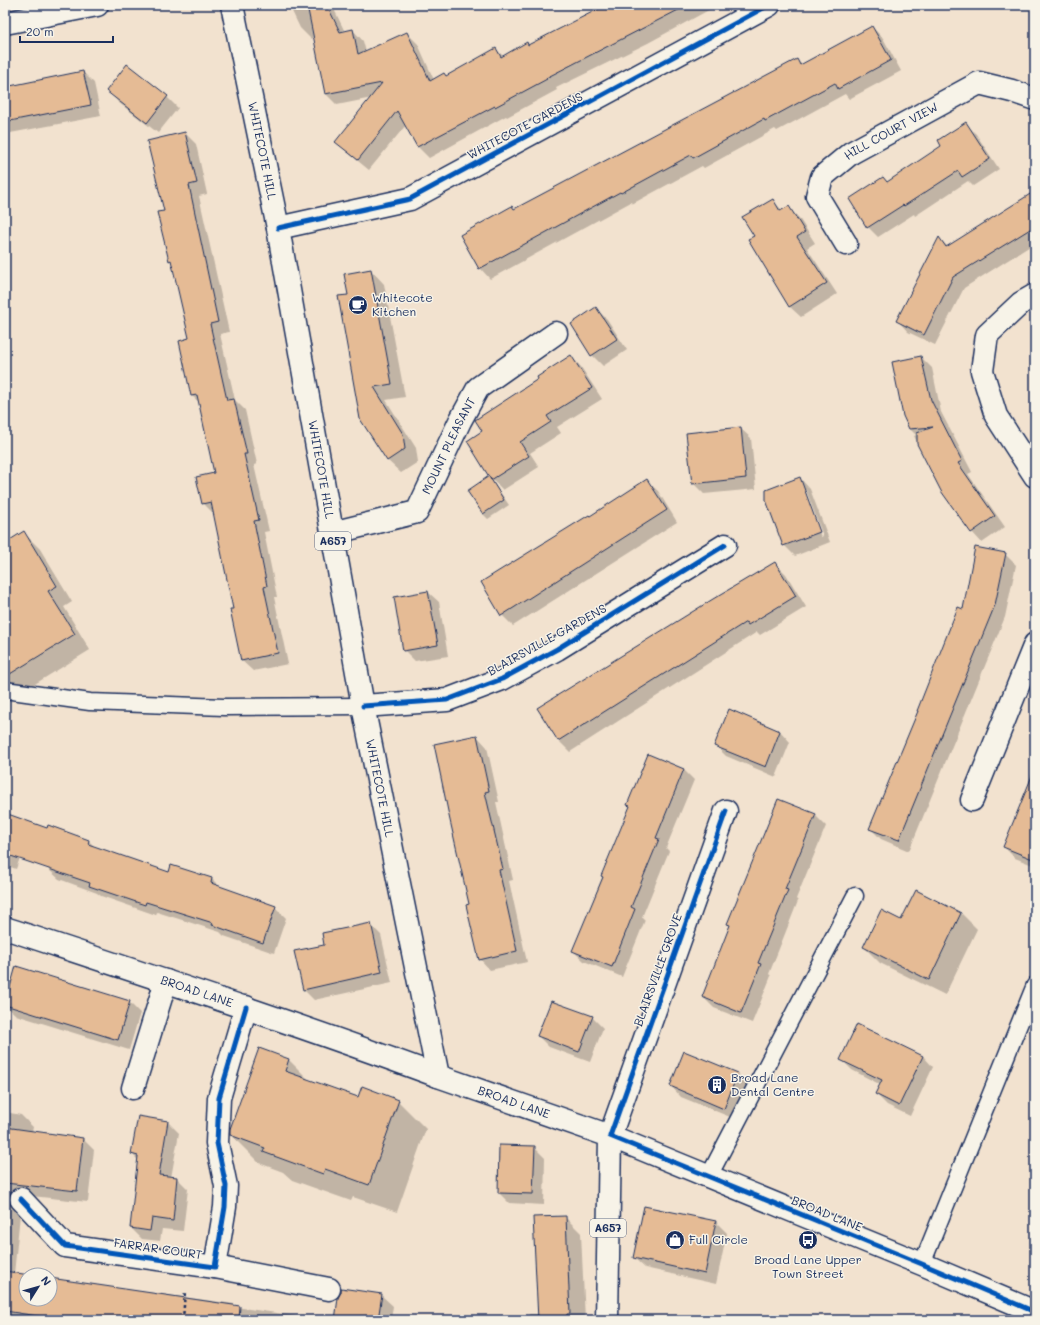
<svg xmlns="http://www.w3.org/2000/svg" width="1040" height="1325" font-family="Mali,sans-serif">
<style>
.shadow{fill:#0003;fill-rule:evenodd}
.building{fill:#e5bb95;stroke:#1b2f5e}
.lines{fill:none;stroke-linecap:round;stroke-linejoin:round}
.lane-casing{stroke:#1b2f5e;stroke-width:19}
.street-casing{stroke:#1b2f5e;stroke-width:25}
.secondary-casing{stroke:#1b2f5e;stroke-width:25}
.primary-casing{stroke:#1b2f5e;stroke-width:25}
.path{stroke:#1b2f5e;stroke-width:2.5;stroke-dasharray:3 3;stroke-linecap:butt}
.lane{stroke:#f7f3e8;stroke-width:16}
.street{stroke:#f7f3e8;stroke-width:22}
.secondary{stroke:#f7f3e8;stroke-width:22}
.primary{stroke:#f7f3e8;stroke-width:22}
.cycleway-casing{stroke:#f7f3e8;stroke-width:8}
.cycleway{stroke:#0057b8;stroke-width:5}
.labels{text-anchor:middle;stroke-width:3;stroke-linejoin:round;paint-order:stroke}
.shield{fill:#f7f3e8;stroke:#5d6a87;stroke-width:1}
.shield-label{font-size:11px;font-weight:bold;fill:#1b2f5e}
.street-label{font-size:12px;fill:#1b2f5e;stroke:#f7f3e8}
.poi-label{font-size:12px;fill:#1b2f5e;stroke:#f7f3e8;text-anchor:start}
</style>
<rect width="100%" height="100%" fill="#f2e2cf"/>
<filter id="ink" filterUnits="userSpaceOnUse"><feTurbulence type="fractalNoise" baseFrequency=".025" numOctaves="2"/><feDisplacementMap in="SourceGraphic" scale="8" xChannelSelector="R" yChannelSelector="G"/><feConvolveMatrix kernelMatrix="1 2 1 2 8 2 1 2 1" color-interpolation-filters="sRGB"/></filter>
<g filter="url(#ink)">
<path class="shadow" d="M289 5H332L345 32 353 30 363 41 366 52 407 33 418 44 434 80 446 77 496 49 503 56 527 44 529 45 610 5H718L648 43 556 88 557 90 507 117 506 116 429 158 418 147 406 125 369 170 347 152 337 142 372 98 337 105 326 94 315 37 311 39 300 28Z
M872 27 883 38 901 71 849 99 845 94 777 131 775 129 704 168 702 166 632 204 631 202 490 279 480 268 514 210 797 60 802 65Z
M83 72 94 83 101 116 5 134V88Z
M108 91 167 97 178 108 158 133 118 102Z
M966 124 976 134 999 169 973 186 968 181 915 216 914 214 878 237 868 227 883 178 888 182 943 146Z
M185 133 196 144 207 194 199 196 229 332 220 334 235 400 245 410 257 464 254 465 269 531 264 532 277 597H274L288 664 253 671 242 661 234 609 214 514 203 503 215 473 200 403 192 396 190 339 173 264 170 260 165 212Z
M1035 192V243L964 288 935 345 908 332 898 321 939 238 948 247Z
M772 200 783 211 789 208 799 218 815 243 807 248 837 294 801 317 790 307 750 240 755 236Z
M371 270 384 284 405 397 386 400 416 448 418 462 401 473 387 460 349 296Z
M596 309 607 319 627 350 603 366 592 355Z
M571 356 581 367 602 399 557 427 561 433 530 453 539 467 503 490 494 481 493 482 509 505 488 519 483 514 468 491 493 480 468 441 484 431 539 379Z
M921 357 932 368 941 412 972 472 968 474 1005 527 982 543 972 532 942 491 914 436 916 435 910 429Z
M740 428 751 438 756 489 704 494 693 483Z
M800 478 810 489 830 542 795 556 784 545ZM803 490H806L823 536 821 537Z
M647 481 658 491 677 522 513 626 502 615 590 517Z
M24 533 40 549 72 602 64 607 90 650 17 695 5 683V544Z
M1005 554 1016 565 1005 617 909 851 881 839 870 828 964 611Z
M775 563 786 574 806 607 760 635 757 632 570 752 559 741 539 708Z
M428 592 439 602 448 656 415 661 404 650Z
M780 731 790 742 776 777 726 756 715 745Z
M477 736 487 747 499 802H496L513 880 509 881 527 962 490 970 480 959 470 905Z
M1035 766V866L1015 858 1004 847 1030 782 1029 781Z
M683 769 694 780 666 848 669 851 642 917 645 920 622 977 584 961 573 951 630 807 629 805Z
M5 814 30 830 16 869 5 865Z
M815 815 826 826 796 899 798 901 769 974 771 976 752 1023 714 1008 703 997 731 926 728 924Z
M89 841 95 847 169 873 212 879 220 887 275 907 286 918 274 953 224 936 220 932 157 912 156 915 101 896 97 893 59 879 48 869Z
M917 892 961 913 977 929 945 995 880 963 864 947 902 922Z
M370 924 381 935 392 983 314 1000 304 990 326 945Z
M129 1002 140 1013 129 1050 16 1015 5 1005Z
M592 1017 603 1028 590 1062 549 1047 538 1036Z
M685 1052 738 1074 748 1085 735 1119 681 1097 671 1086Z
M923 1056 933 1067 910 1116 887 1105 876 1094 881 1085 852 1070 841 1059Z
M289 1060 310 1081 358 1098 398 1101 426 1129 397 1212 353 1197 351 1201 292 1180 283 1172 259 1163 231 1135Z
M5 1112 21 1115 33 1127 32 1132 83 1139 94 1150 88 1202 22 1195 14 1274 26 1276V1299H50V1279L234 1304 236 1307 324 1320H5Z
M168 1122 179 1133 171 1178H177L188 1189 183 1231 162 1229 160 1241 142 1239 131 1228 139 1161 132 1154Z
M534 1147 545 1158 544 1205 509 1203 499 1193Z
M645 1207 716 1222 727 1233 716 1284 645 1268 634 1258Z
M565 1217 581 1233 585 1320H530L529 1314H538Z
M381 1295 393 1306 391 1320H336Z"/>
<path class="building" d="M307 5H327L340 32 353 29 358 54 407 32 430 81 444 73 446 76 496 48 501 57 527 42 528 45 606 5H688L546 78 547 79 495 107V106L417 147 397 111 358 160 335 142 382 83 325 94Z
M872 26 891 60 838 89 835 83 765 121 764 119 693 158 691 155 621 193 620 192 479 269 460 235 512 206 514 209 797 59 800 65Z
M127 64 168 96 147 123 106 91Z
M83 71 91 105 5 122V87Z
M966 122 990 159 962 177 958 171 904 206 903 205 867 228 849 199 883 177 887 182 941 146 938 140Z
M185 132 197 183 189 185 218 322 210 324 227 400 234 399 247 454H244L259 520 254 521 267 586 264 587 278 653 241 661 230 609H233L211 502 202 504 196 477 214 473 197 395 191 396 179 341 189 338 171 260 169 261 157 212 164 211 147 141Z
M1035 191V226L953 277 924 335 896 321 939 237 946 247Z
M773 199 780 211 789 206 805 232 797 237 827 283 789 307 748 239 754 236 742 217Z
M371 269 392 384 374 387 403 434 405 449 387 461 360 419 338 296 348 295 344 274Z
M596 307 617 339 591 356 571 324Z
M571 355 592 388 547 416 551 422 520 442 529 456 491 480 467 441 482 431 475 420 538 379 537 377Z
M921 356 931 400 962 461 958 463 995 516 971 533 941 491 917 444V433L933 427 909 429 903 416 892 362Z
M741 427 746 478 692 484 686 433Z
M489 476 504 500 483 514 467 491Z
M800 477 820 532 783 546 766 500V490Z
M647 479 667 510 501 616 481 582 589 515 590 516Z
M24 531 57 586 48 591 75 634 5 677V543Z
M975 547 1006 553 995 605 899 840 869 829 918 711H917L958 607 963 609Z
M775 562 796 596 748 625 746 622 558 741 537 708 713 599Z
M428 591 438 645 403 651 394 597Z
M729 709 780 731 766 767 714 746Z
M477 735 489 791 485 792 503 869 499 870 517 951 479 960 466 905 469 904 449 816 434 744Z
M648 754 684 769 656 838 659 839 631 907 635 909 612 967 572 951 603 877 601 876 630 806 627 805Z
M1034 771H1035V860L1003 847Z
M778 799 816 814 785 889 788 890 758 963 761 964 741 1013 702 997 730 925 727 924Z
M5 813 47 828 48 825 89 840 88 844 169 872 171 865 212 878 211 883 276 906 263 943 212 925 213 923 146 902 145 905 89 886 90 883 5 854Z
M916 890 961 913 929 980 863 947 881 910 901 920Z
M371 923 382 972 303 990 294 951 324 945 322 933Z
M16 966 130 1001 118 1040 5 1005Z
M551 1001 593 1016 579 1052 537 1036Z
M857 1024 923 1056 899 1106 875 1094 882 1080 840 1060Z
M259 1048 289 1059 285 1071 358 1097 362 1086 399 1100 369 1185 325 1169 323 1174 263 1152 265 1148 230 1135V1129Z
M684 1051 738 1073 724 1109 670 1086Z
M138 1116 168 1121 159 1175 177 1177 173 1221 152 1218 150 1231 130 1228 138 1156 131 1154Z
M5 1127 83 1138 77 1191 5 1183Z
M499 1145 535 1146 533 1194 498 1193Z
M644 1206 716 1221 705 1274 633 1258Z
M566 1216 570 1314H567V1320H538L533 1217Z
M5 1271 29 1275H26V1299H50V1278L240 1306 239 1320H64L5 1311Z
M341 1288 382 1294 378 1320H335L338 1298 341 1292Z"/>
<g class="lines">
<g class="lane-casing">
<path id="lane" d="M5 690 90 702 224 707 363 706
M709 1176 855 896
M922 1264 1035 985"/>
</g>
<g class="street-casing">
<g id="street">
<path d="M5 23 97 5"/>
<path d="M278 228 410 199 769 5"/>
<path id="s1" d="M846 244 817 196 822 177 851 153 979 83 1012 91 1035 99"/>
<path d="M1035 295 1021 303 987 335 982 371 996 416 1035 476"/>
<path id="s2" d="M332 533 417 512 460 421 478 388 556 333"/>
<path d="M363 706 447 700 502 679 557 649 725 545"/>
<path d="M972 800 1035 644"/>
<path d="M133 1088 166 981"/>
<path d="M610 1136 726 811"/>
<path d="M21 1199 65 1246 215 1267 225 1207 226 1186 217 1143 219 1098 246 1007"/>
<path d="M215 1267 329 1289"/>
</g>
</g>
<g class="secondary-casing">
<g id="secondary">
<path id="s3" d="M5 928C150 976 295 1023 438 1076"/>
<path d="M610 1136 922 1264 1035 1312"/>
</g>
</g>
<g class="primary-casing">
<g id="primary">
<path id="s4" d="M232 5 278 228 363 706 438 1076 610 1136 607 1320"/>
</g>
</g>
<path class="path" d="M183 1320 185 1291"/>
<use href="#lane" class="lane"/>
<use href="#street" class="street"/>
<use href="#secondary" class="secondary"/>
<use href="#primary" class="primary"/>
<g class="cycleway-casing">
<path id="cycleway" d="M278 228 410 199 769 5
M363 706 447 700 502 679 557 649 725 545
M726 811 610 1136 922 1264 1035 1312
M21 1199 65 1246 215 1267 225 1207 226 1186 217 1143 219 1098 246 1007"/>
</g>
<use href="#cycleway" class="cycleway"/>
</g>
</g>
<defs>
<g id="cafe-disc" transform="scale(1)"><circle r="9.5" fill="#1b2f5e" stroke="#f7f3e8"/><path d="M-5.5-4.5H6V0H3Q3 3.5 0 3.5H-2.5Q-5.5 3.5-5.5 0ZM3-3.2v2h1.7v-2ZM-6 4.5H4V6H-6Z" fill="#fff"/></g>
<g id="building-disc" transform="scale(1)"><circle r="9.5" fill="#1b2f5e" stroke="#f7f3e8"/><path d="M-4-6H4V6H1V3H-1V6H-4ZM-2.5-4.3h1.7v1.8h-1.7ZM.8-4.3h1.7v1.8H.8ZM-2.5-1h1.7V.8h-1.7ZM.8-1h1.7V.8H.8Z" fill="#fff"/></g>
<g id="shop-disc" transform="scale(1)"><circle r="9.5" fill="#1b2f5e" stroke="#f7f3e8"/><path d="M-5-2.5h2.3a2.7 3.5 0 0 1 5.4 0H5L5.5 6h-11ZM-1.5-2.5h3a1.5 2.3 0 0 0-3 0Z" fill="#fff"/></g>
<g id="bus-disc" transform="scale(1)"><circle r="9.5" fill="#1b2f5e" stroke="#f7f3e8"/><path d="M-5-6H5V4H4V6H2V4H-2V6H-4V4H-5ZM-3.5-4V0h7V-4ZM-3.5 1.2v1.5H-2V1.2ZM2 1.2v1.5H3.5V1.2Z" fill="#fff"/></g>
</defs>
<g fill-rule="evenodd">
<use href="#cafe-disc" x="358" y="305"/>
<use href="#building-disc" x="717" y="1085"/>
<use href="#shop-disc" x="675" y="1240"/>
<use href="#bus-disc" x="808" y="1240"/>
</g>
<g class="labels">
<g class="shield">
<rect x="315" y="532" width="36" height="18" rx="3"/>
<rect x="590" y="1219" width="36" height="18" rx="3"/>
</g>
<g class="shield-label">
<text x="333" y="545">A657</text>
<text x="608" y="1232">A657</text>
</g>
<g class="street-label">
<text transform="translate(525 126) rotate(-28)" y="4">WHITECOTE GARDENS</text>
<text dy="4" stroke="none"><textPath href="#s1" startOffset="159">HILL COURT VIEW</textPath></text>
<text dy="4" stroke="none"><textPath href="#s4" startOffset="149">WHITECOTE HILL</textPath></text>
<text dy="4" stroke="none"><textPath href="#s2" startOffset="161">MOUNT PLEASANT</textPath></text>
<text dy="4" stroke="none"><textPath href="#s4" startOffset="473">WHITECOTE HILL</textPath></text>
<text transform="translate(547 640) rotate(-29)" y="4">BLAIRSVILLE GARDENS</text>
<text dy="4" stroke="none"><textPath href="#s4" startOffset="797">WHITECOTE HILL</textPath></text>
<text transform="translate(658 970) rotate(-70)" y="4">BLAIRSVILLE GROVE</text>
<text dy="4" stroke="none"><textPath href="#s3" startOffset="202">BROAD LANE</textPath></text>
<text dy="4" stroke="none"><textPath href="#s4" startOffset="1171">BROAD LANE</textPath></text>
<text transform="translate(827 1214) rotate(22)" y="4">BROAD LANE</text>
<text transform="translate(158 1249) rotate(8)" y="4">FARRAR COURT</text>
</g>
<g class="poi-label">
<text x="372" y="302">Whitecote<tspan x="372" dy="14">Kitchen</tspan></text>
<text x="731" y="1082">Broad Lane<tspan x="731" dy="14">Dental Centre</tspan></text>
<text x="689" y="1244">Full Circle</text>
<text x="808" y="1264" text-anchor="middle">Broad Lane Upper<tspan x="808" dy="14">Town Street</tspan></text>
</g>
</g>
<rect width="1040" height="1325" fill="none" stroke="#f7f3e8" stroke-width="20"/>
<rect x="10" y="10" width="1020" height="1305" fill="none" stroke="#1b2f5e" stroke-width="1.5" filter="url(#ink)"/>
<g transform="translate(38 1287) rotate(53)"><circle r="19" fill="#f7f3e8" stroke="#9fa5b1"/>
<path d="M0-3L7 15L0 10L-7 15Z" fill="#1b2f5e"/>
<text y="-6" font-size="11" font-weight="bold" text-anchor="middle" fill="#1b2f5e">N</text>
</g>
<path d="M20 36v6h93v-6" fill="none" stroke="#1b2f5e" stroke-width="2"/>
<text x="26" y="36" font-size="12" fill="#1b2f5e" stroke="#f7f3e8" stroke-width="3" paint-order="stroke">20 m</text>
</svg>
